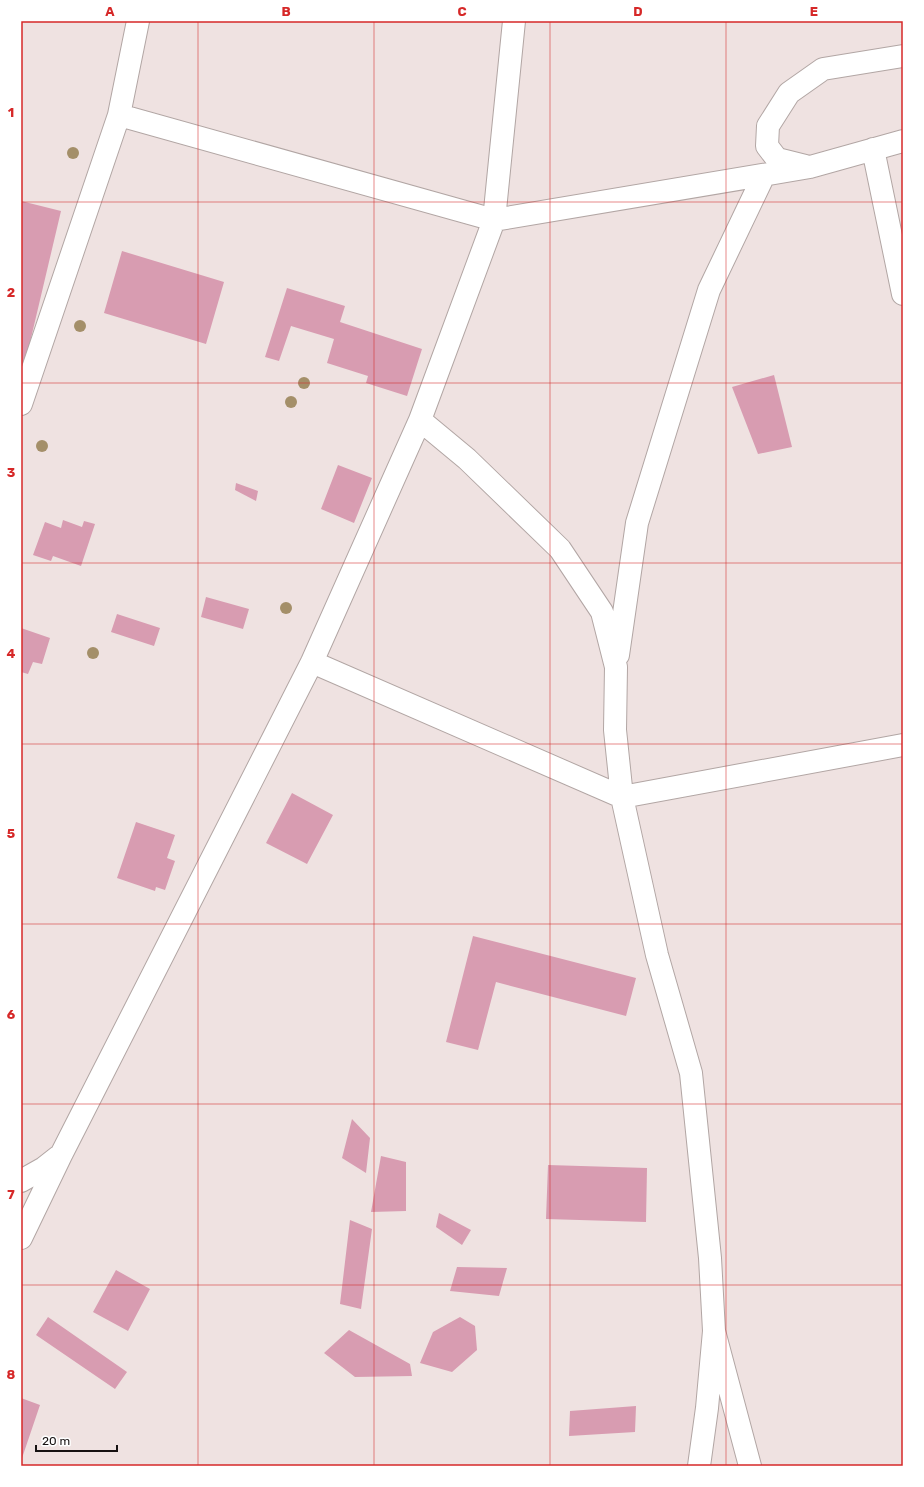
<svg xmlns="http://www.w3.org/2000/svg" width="924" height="1487" font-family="Rubik,sans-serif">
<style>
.building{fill:#d89cb1}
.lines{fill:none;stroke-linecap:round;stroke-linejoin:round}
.minor-casing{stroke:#b2a6a4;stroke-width:24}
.minor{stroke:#fff;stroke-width:22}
.tree{fill:#a48f69}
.grid{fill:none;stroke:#d62828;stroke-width:1;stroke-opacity:0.55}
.neatline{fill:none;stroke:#d62828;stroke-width:1.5}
.grid-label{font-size:13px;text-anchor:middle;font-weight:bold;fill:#d62828}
</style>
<rect width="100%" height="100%" fill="#efe2e1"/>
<path class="building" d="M21 201 61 211 23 372H21Z
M122 251 224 282 206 344 104 313Z
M287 288 345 306 340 322 422 349 407 396 366 383 368 376 327 363 334 339 291 326 279 361 265 357Z
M774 375 792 447 758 454 732 387Z
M338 465 372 478 354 523 321 509Z
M236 483 258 491 256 501 235 490Z
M63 520 82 527 84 521 95 524 81 566 53 556 51 561 33 555 45 522 61 528Z
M206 597 249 609 243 629 201 617Z
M117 614 160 628 154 646 111 632Z
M21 628 50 638 42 664 33 662 28 674 21 672Z
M292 793 333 815 307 864 266 843Z
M136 822 175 835 167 858 175 861 165 890 156 887 155 891 117 878Z
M473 936 636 978 626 1016 496 982 478 1050 446 1042Z
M352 1119 370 1138 366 1173 342 1158Z
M381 1156 406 1162V1211L371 1212Z
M548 1165 647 1168 646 1222 546 1219Z
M439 1213 471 1230 462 1245 436 1227Z
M350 1220 372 1229 361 1309 340 1304Z
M457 1267 507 1268 499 1296 450 1291Z
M116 1270 150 1289 128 1331 93 1312Z
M48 1317 127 1372 115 1389 36 1335Z
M460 1317 475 1326 477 1350 452 1372 420 1363 433 1332Z
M349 1330 410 1364 412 1376 355 1377 324 1353Z
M21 1398 40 1405 21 1461Z
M636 1406 635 1432 569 1436 570 1411Z"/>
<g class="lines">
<g class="minor-casing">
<path id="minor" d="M119 115 494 220 810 167 903 141
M873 149 903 294
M805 166 777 159 767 146 768 126 789 93 823 69 903 56
M21 404 119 115 138 21
M420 420 467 459 560 549 602 612 616 667 615 730 622 797 657 955 691 1073 710 1258 714 1331
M618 655 637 523 709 290 764 175
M312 662 622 797 903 745
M21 1181 44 1168 58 1157
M21 1238 61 1155 312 662 420 420 494 220 514 21
M699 1466 707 1408 714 1331 750 1466"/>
</g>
<use href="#minor" class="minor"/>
</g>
<g class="tree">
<circle cx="73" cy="153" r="6"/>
<circle cx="80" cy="326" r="6"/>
<circle cx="304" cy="383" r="6"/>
<circle cx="291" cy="402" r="6"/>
<circle cx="42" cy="446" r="6"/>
<circle cx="286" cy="608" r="6"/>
<circle cx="93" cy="653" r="6"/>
</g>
<path class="grid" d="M198 21V1466M374 21V1466M550 21V1466M726 21V1466M21 202H903M21 383H903M21 563H903M21 744H903M21 924H903M21 1104H903M21 1285H903"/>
<rect width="924" height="1487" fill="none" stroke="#ffffff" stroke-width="44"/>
<path d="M36 1445v6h81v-6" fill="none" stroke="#161111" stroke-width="2"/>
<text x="42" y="1445" font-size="12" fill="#161111" stroke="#ffffff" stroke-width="3" paint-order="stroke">20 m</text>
<rect x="22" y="22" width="880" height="1443" class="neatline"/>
<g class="grid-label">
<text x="110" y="16">A</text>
<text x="286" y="16">B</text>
<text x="462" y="16">C</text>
<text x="638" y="16">D</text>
<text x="814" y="16">E</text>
<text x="11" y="117">1</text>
<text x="11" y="297">2</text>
<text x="11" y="477">3</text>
<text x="11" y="658">4</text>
<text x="11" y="838">5</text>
<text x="11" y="1019">6</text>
<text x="11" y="1199">7</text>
<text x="11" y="1379">8</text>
</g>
</svg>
